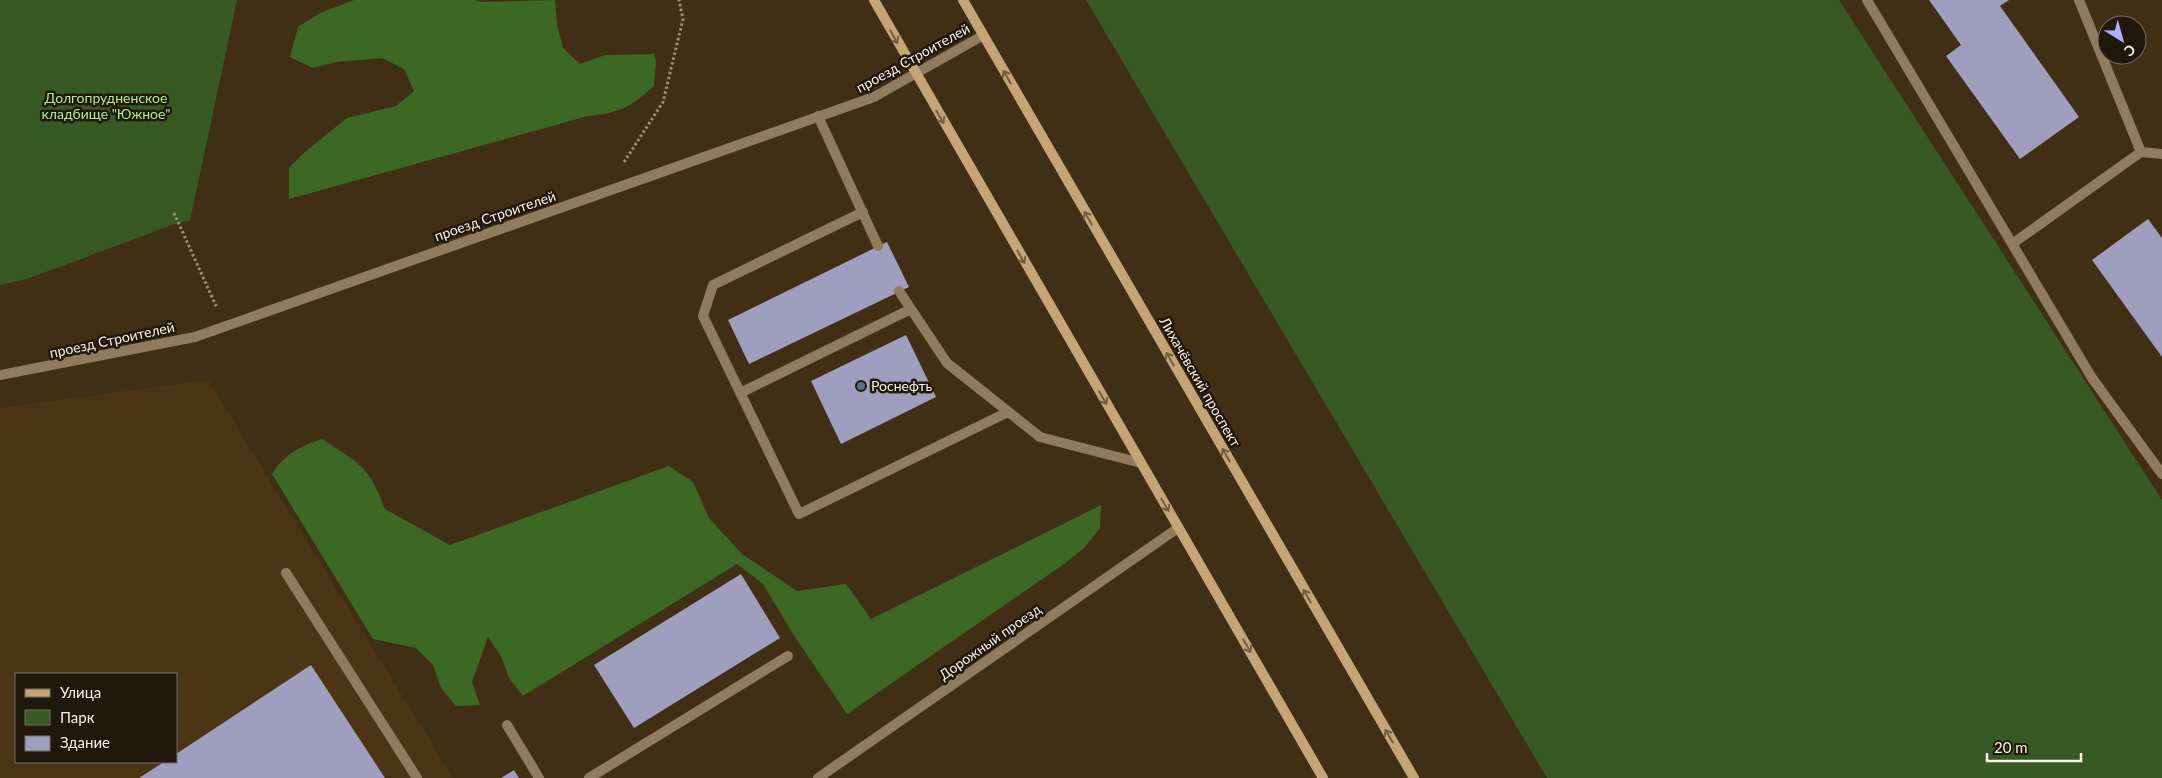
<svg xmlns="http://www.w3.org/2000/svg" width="2162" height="778" font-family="Lato,sans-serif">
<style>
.built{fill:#4b3515;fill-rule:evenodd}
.green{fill:#375a24}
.forest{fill:#3d6824}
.building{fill:#9f9ebe}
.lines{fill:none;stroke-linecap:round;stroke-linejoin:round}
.path{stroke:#9c8e7a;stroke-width:3;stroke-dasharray:2.5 2.5;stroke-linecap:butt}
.service{stroke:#907b5e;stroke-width:10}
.minor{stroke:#907b5e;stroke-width:10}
.secondary{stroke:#c5a475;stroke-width:10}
.oneway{stroke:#725e41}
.service-dot{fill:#5c6f8a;stroke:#20180d;stroke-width:2}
.labels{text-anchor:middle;stroke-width:5;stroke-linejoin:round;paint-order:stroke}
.street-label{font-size:14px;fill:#faefe0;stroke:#20180d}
.park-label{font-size:14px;fill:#adeb8d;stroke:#20180d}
.poi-label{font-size:14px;fill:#faefe0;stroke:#20180d;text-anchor:start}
</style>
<rect width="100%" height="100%" fill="#402e15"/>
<path class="built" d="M208 380 453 778H0V408ZM16 674H176V762H16Z"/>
<path class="green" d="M0 0H237L190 221 177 223 27 279 0 285Z
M1086 0H1839L2162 500V778H1547Z"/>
<path class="forest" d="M354 0H474L481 2 555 0 557 25 563 48 580 64 605 55 654 54 656 61 654 86C630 107 620 113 588 116L289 199V168L306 151 347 118 396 106 414 91 404 69 382 58 336 62 313 68 290 57 298 27 320 13Z
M322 439C359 463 369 466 385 509L450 545 669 466 693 482 709 518 742 554 797 591 846 584 871 619 1101 505 1100 528 1084 548 1064 564 847 714 793 634 763 584 737 564 523 696 509 678 501 656 488 637 472 682 480 705 456 706 441 688 433 665 416 648 373 639 272 474C284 454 301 446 322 439Z"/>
<path class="building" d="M1929 0H2009L2000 6 2079 117 2020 159 1946 56 1961 45Z
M2148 219 2162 238V357L2092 260Z
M887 242 909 287 749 364 728 320Z
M906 335 936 397 841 444 811 381Z
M741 574 780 638 634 728 594 665Z
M311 665 385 778H139L164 762H176V754Z
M514 770 519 778H501Z"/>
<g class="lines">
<path class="path" d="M624 162 663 102 683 19 679 0
M174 213 217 308"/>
<path class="service" d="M1867 0 2092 378 2162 474
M2079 0 2141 152
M818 116 878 246
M863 212 713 285 703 316 799 514 1008 412
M2012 244 2141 152 2162 154
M899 291 947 363 1040 437 1141 463
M740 393 911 309
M286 573 417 778
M507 725 539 778
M589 778 788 656"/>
<path class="minor" d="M0 375 195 337 874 97 982 36
M818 778 1178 528"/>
<path class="secondary" d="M874 0 1323 778
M963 0 1414 778"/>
</g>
<defs><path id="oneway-shaft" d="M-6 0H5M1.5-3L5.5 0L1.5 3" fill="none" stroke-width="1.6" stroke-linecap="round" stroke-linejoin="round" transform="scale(1.25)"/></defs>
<g class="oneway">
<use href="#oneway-shaft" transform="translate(894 37) rotate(61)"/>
<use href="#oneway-shaft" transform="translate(1007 77) rotate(-120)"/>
<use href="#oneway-shaft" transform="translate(940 117) rotate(60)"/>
<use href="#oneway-shaft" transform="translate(1088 218) rotate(-120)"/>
<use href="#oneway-shaft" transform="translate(1021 257) rotate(60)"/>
<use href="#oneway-shaft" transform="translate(1170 359) rotate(-120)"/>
<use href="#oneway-shaft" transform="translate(1103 398) rotate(60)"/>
<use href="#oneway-shaft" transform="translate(1226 455) rotate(-120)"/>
<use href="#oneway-shaft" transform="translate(1165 505) rotate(60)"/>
<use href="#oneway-shaft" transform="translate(1307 596) rotate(-120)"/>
<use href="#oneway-shaft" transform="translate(1247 646) rotate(60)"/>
<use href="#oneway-shaft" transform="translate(1389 736) rotate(-120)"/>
</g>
<circle class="service-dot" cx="861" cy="386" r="5"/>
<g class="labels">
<g class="street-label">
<text transform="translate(913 58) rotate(-29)" y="5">проезд Строителей</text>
<text transform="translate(495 216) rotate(-19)" y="5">проезд Строителей</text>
<text transform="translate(112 340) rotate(-12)" y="5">проезд Строителей</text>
<text transform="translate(1200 382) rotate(60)" y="5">Лихачёвский проспект</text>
<text transform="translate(990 642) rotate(-35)" y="5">Дорожный проезд</text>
</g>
<g class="park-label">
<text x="106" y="103">Долгопрудненское<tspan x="106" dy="16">кладбище "Южное"</tspan></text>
</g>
<g class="poi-label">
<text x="871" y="391">Роснефть</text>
</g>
</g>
<rect x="15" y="673" width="162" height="90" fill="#20180d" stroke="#776e61"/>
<rect x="25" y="689" width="25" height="8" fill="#c5a475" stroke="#776e61"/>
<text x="60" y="698" font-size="15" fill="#faefe0">Улица</text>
<rect x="25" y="710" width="25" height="15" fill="#375a24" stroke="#776e61"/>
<text x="60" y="723" font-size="15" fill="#faefe0">Парк</text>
<rect x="25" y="736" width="25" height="15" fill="#9f9ebe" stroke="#776e61"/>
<text x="60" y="748" font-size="15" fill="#faefe0">Здание</text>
<g transform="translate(2122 40) rotate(143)"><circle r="24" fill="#20180d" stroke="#776e61"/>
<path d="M0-4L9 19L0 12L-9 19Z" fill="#b0aefa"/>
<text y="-8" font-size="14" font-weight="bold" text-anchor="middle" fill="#faefe0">С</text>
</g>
<path d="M1987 753v8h94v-8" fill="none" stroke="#faefe0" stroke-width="2.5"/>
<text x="1994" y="753" font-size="15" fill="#faefe0" stroke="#20180d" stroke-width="4" paint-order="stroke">20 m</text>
</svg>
